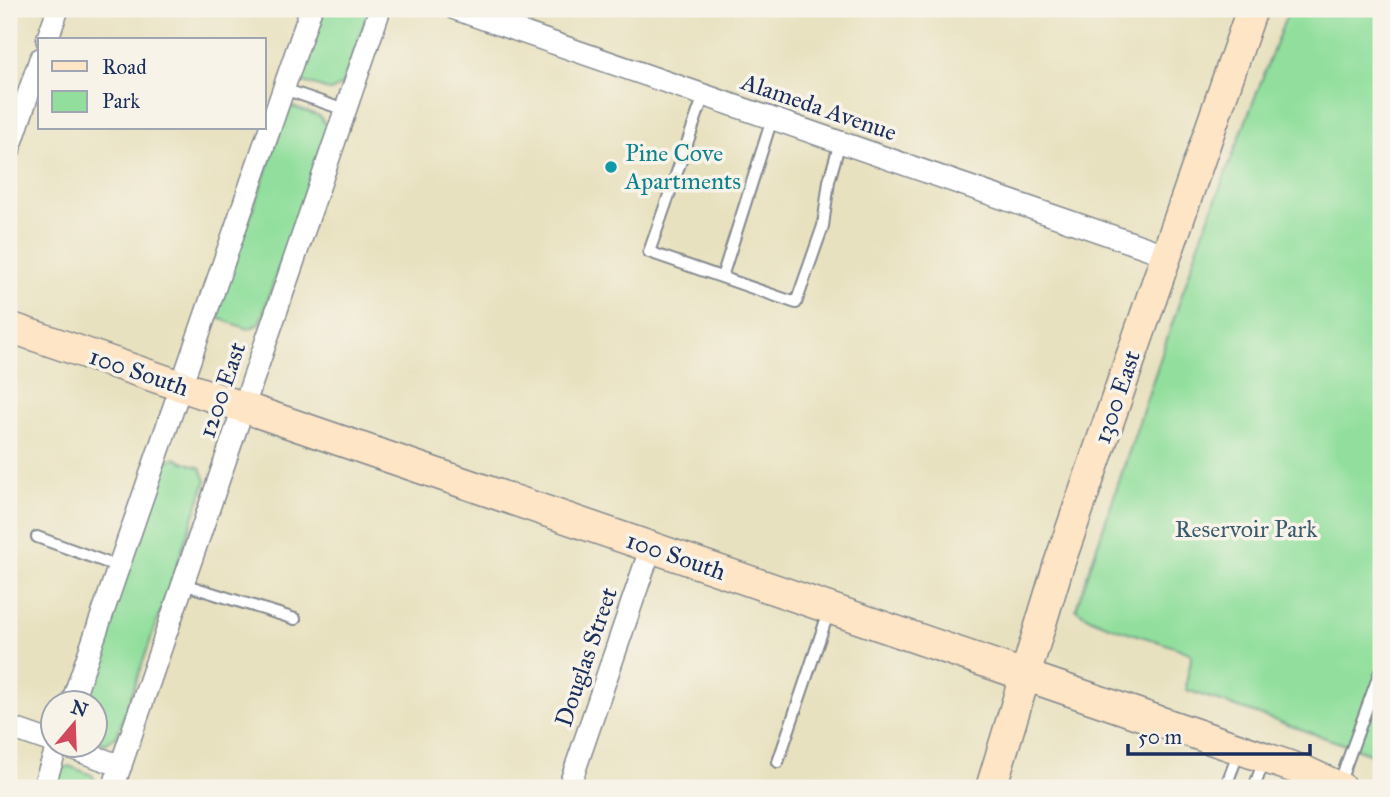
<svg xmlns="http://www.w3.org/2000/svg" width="1390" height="797" font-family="'IM FELL Great Primer',serif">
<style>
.green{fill:#92df9d;stroke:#56877e;stroke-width:2}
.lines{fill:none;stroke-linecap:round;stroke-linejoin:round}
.lane-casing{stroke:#82888e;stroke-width:14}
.street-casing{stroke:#82888e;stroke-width:24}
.secondary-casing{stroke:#82888e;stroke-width:33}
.lane{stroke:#fff;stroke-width:10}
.street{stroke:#fff;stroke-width:21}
.secondary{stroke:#fde5c5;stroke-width:30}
.culture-dot{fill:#0f9aa8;stroke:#f7f3e8;stroke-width:2.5}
.labels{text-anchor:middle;stroke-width:7;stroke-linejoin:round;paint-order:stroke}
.street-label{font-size:24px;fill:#1b2f5e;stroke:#f7f3e8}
.culture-label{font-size:24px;fill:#0d838f;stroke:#f7f3e8;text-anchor:start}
.park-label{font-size:24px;fill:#395b6e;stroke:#f7f3e8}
</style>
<rect width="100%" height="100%" fill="#f7f3e8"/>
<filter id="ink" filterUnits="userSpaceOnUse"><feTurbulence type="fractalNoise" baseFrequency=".0143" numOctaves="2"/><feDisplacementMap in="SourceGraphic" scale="14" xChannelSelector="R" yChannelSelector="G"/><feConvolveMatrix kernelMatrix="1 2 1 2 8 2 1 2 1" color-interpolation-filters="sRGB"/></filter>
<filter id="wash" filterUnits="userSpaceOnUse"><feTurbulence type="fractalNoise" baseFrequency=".00686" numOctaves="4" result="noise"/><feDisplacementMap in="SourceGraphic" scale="28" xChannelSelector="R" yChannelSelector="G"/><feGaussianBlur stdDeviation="1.57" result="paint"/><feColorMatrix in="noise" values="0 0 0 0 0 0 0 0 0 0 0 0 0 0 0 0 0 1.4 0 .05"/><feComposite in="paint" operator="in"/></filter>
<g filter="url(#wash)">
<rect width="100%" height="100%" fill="#e8e1bf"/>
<path class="green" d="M318 9H369L343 84 331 91 304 82 298 76Z
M1289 9H1381V757L1187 690C1184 677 1192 667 1191 654 1160 638 1099 629 1076 609L1202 235Z
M293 107 320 116 328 128 259 324 248 329 220 319 216 314 288 108Z
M174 458 201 468 206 481 117 736 105 744 95 740 94 702H79L161 464Z
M69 766 92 775 99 788H50L56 772Z"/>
</g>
<g filter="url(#ink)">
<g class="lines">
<g class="lane-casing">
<path id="lane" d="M284 89 345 110
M704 95 649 252 796 303 823 226 829 181 840 142
M722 277 772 119
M37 537 119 567
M183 584 295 619
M778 762 829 611
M1339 784 1381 669
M1225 788 1239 752
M1254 788 1264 760"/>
</g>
<g class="street-casing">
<path id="street" d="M455 9 1167 255
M47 40 58 9
M9 151 40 59
M72 702 311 9
M9 727 52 742
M60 744 121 766
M570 784 651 547
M43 788 58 744
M113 788 380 9"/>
</g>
<g class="secondary-casing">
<path id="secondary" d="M9 327 1304 771 1341 788
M991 788 1058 567 1252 9"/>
</g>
<use href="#lane" class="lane"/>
<use href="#street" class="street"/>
<use href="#secondary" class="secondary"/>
</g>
</g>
<circle class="culture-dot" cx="611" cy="167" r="7"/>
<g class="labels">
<g class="street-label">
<text transform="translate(819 107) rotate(19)" y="8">Alameda Avenue</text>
<text transform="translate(139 372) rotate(19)" y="8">100 South</text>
<text transform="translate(222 390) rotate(-71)" y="8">1200 East</text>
<text transform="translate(1117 397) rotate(-71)" y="8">1300 East</text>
<text transform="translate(676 556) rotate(19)" y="8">100 South</text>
<text transform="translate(586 657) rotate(-71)" y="8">Douglas Street</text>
</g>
<g class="culture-label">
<text x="625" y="161">Pine Cove<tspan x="625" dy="28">Apartments</tspan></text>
</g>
<g class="park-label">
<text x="1246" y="537">Reservoir Park</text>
</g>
</g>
<rect width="1390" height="797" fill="none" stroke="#f7f3e8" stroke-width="35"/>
<rect x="38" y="38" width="228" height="91" fill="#f7f3e8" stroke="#9fa5b1" stroke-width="2"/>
<rect x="52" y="61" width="35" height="10" fill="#fde5c5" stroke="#9fa5b1" stroke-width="2"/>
<text x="102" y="74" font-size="21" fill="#1b2f5e">Road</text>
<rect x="52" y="91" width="35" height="21" fill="#92df9d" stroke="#9fa5b1" stroke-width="2"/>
<text x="102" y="108" font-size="21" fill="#1b2f5e">Park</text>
<g transform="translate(74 724) rotate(19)"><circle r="33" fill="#f7f3e8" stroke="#9fa5b1" stroke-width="2"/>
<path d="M0-5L12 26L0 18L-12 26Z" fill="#d1495b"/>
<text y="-10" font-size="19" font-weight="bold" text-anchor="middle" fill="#1b2f5e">N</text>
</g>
<path d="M1128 744v10h182v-10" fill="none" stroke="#1b2f5e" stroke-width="3.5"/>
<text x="1138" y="744" font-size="21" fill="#1b2f5e" stroke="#f7f3e8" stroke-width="5" paint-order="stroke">50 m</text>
</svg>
